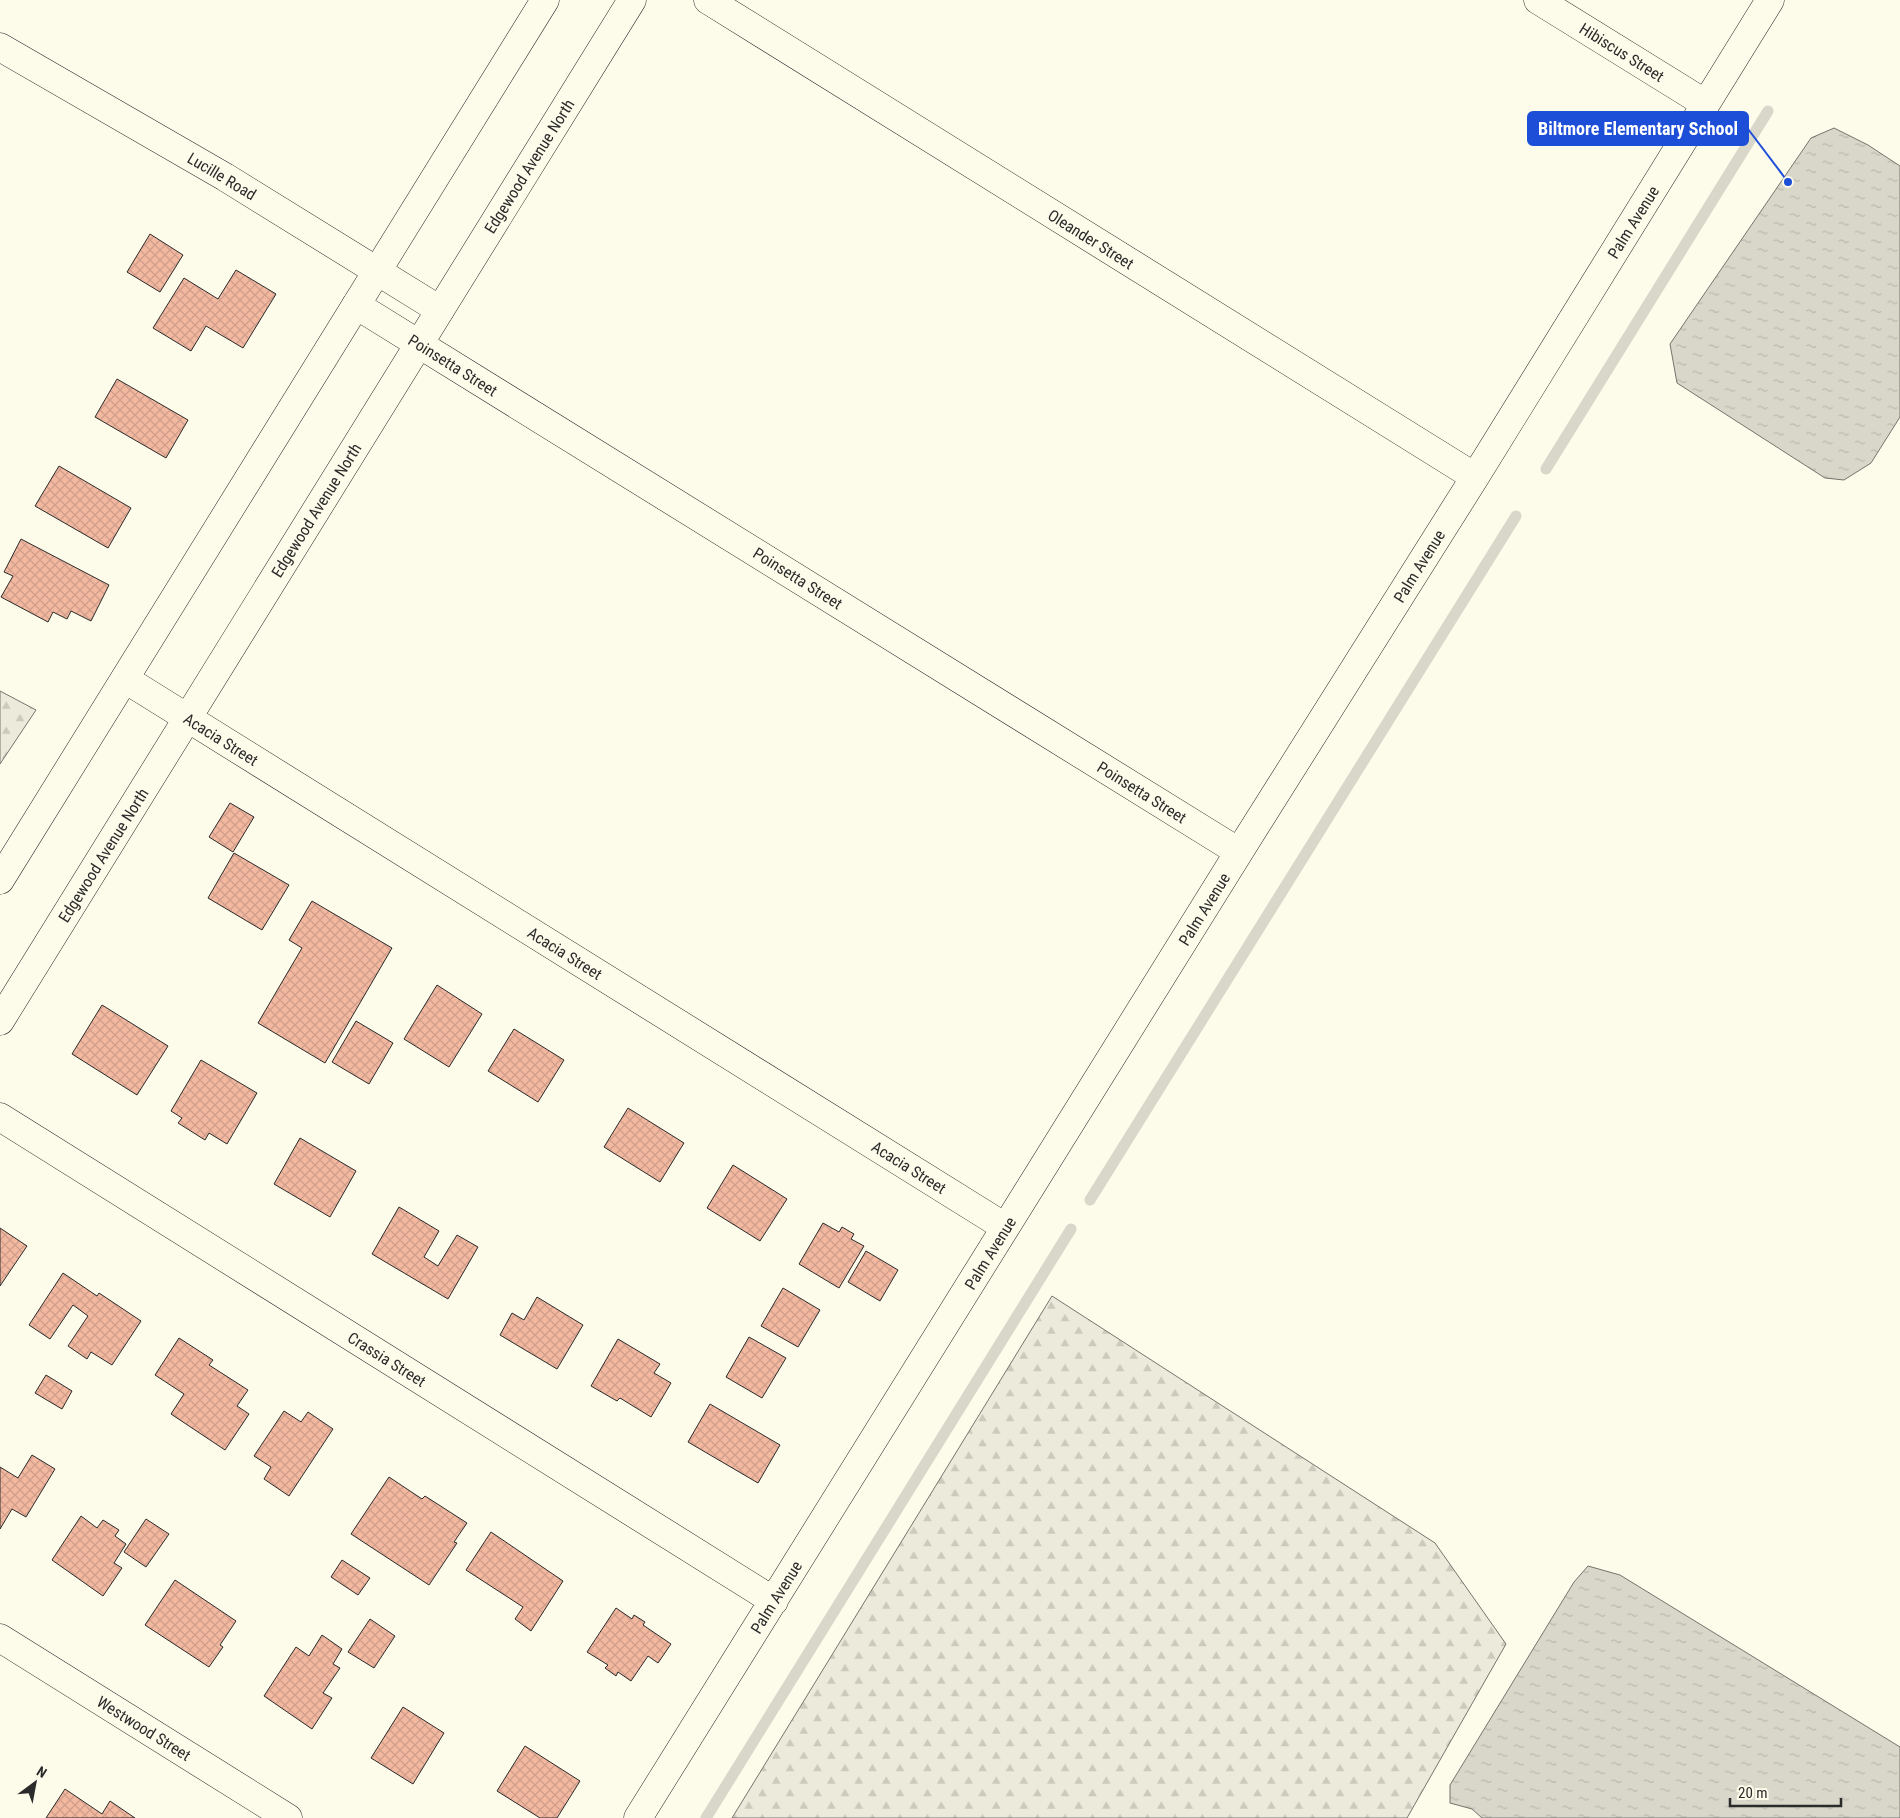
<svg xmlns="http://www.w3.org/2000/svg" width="1900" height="1818" font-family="'Roboto Condensed',sans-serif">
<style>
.forest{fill:url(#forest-firs);stroke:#74746e}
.water{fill:url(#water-ripples);stroke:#74746e}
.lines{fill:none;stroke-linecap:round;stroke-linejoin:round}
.stream{stroke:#d8d7c9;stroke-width:11}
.building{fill:url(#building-cross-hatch);stroke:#2b2b2b}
.minor-casing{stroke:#2b2b2b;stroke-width:29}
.primary-casing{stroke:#2b2b2b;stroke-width:29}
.minor{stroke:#fdfbea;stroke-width:28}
.primary{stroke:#fdfbea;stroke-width:28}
.labels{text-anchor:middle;stroke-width:4;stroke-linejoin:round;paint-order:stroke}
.street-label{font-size:16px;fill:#2b2b2b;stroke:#fdfbea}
.leader{fill:none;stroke:#1d4ed8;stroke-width:2}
.callout-dot{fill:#1d4ed8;stroke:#fdfbea;stroke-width:2}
.callout{fill:#1d4ed8;stroke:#1d4ed8;stroke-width:2}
.callout-label{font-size:18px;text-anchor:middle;font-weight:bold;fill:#fff}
</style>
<defs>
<pattern id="forest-firs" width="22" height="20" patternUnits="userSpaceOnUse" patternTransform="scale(1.25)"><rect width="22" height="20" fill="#ecebdb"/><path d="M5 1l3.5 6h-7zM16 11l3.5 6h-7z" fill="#cbcabc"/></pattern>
<pattern id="water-ripples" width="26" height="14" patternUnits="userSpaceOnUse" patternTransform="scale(1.25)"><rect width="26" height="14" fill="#d8d7c9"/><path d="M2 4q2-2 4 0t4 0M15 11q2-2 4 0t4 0" fill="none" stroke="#bab9ad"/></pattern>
<pattern id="building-cross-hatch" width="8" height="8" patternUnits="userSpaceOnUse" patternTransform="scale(1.25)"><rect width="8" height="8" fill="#f2b8a0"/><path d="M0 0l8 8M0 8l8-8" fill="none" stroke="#d09e8a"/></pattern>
</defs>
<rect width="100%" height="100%" fill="#fdfbea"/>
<path class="forest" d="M0 691 36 710 0 764Z
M1052 1296 1435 1543 1506 1644 1407 1818H732Z"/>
<path class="water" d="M1834 128 1868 145 1900 166V417L1871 463 1844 480 1825 478 1677 383 1670 344 1811 138Z
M1588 1566 1620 1575 1900 1747V1818H1482L1472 1809 1450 1803V1785L1574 1582Z"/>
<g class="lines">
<path class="stream" d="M1546 469 1768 111
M1090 1200 1516 516
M706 1818 1071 1229"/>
</g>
<path class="building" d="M150 234 183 255 160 292 127 272Z
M236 270 276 294 243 348 206 326 191 351 153 328 184 278 218 299Z
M117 379 188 420 166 458 95 417Z
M59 466 131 508 108 548 35 506Z
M21 539 109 585 91 621 71 611 67 619 53 612 48 622 1 597 13 576 4 572Z
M230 803 254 817 233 852 209 837Z
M234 853 289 885 262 930 208 898Z
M312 901 392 948 325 1063 258 1023 302 948 289 940Z
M437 985 482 1014 449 1067 404 1039Z
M102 1005 168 1046 137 1095 72 1054Z
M356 1021 393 1043 369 1084 332 1062Z
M514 1029 564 1060 538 1102 488 1071Z
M201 1060 257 1093 227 1144 209 1133 205 1140 178 1123 182 1118 171 1111Z
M628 1108 684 1143 660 1182 604 1147Z
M300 1138 356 1171 330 1217 274 1184Z
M733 1165 787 1199 760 1241 707 1208Z
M399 1207 439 1231 424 1257 438 1266 457 1235 478 1247 448 1299 372 1254Z
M823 1223 839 1232 842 1227 854 1234 851 1239 864 1246 839 1288 799 1264Z
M0 1228 27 1246 0 1286Z
M866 1251 898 1270 880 1301 848 1282Z
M63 1273 97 1296 99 1293 141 1321 112 1365 91 1352 87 1359 68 1346 88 1316 73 1305 50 1339 29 1325Z
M783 1288 820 1310 798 1347 761 1326Z
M537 1297 583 1325 557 1369 500 1335 512 1313 524 1320Z
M749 1337 786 1358 762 1398 726 1377Z
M179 1338 213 1360 209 1365 248 1390 237 1406 249 1414 225 1450 171 1414 184 1394 155 1375Z
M618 1339 660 1364 654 1373 671 1383 651 1417 620 1398 617 1401 591 1386Z
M46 1375 72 1391 62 1409 35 1393Z
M710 1404 780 1445 758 1483 688 1442Z
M284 1411 301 1422 308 1412 333 1429 289 1496 264 1479 271 1467 254 1456Z
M32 1455 55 1469 26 1517 12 1509 0 1529V1467L18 1478Z
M389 1477 422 1499 425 1496 467 1523 454 1542 457 1543 429 1585 351 1534Z
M81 1516 97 1528 103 1520 119 1530 115 1536 126 1544 114 1563 122 1568 103 1596 52 1560Z
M146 1519 169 1534 146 1567 124 1552Z
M491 1532 563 1581 531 1631 515 1619 523 1607 466 1570Z
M342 1560 370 1578 358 1595 331 1577Z
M175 1580 236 1621 220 1645 223 1647 209 1667 145 1625Z
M616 1608 632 1619 634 1615 645 1622 643 1625 671 1644 658 1663 648 1656 631 1681 618 1672 616 1676 605 1668 608 1665 587 1652Z
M370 1619 395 1636 374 1668 348 1652Z
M322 1635 342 1649 333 1664 340 1668 323 1693 332 1698 312 1729 264 1696 296 1647 309 1656Z
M403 1707 444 1733 413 1784 371 1758Z
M525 1746 580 1781 557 1818H540L497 1791Z
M65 1789 102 1814 110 1801 135 1818H46Z"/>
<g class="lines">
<g class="minor-casing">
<path id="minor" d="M708 0 1475 477
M1538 0 1706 104
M0 47 225 177 440 310
M356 305 1239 852
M125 679 1005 1227
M0 1117 774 1601
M0 1638 288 1818
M638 1818 1239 852 1475 477 1770 0"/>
</g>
<g class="primary-casing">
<path id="primary" d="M0 880 545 0
M0 1021 632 0"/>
</g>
<use href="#minor" class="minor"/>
<use href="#primary" class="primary"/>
</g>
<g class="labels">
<g class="street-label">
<text transform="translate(1622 52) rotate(32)" y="6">Hibiscus Street</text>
<text transform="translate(529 166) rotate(-58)" y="6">Edgewood Avenue North</text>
<text transform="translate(222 176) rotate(31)" y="6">Lucille Road</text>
<text transform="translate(1633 222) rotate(-58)" y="6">Palm Avenue</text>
<text transform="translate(1091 239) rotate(32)" y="6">Oleander Street</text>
<text transform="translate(453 365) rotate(32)" y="6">Poinsetta Street</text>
<text transform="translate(316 510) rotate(-58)" y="6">Edgewood Avenue North</text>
<text transform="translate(1419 566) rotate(-58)" y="6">Palm Avenue</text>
<text transform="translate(798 578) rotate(32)" y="6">Poinsetta Street</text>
<text transform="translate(221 739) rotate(32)" y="6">Acacia Street</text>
<text transform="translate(1142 792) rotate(32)" y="6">Poinsetta Street</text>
<text transform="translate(103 855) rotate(-58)" y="6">Edgewood Avenue North</text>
<text transform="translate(1204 909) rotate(-58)" y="6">Palm Avenue</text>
<text transform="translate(565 953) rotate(32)" y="6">Acacia Street</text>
<text transform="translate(909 1167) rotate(32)" y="6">Acacia Street</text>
<text transform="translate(990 1253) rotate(-58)" y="6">Palm Avenue</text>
<text transform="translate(387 1359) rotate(32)" y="6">Crassia Street</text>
<text transform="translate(776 1597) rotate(-58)" y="6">Palm Avenue</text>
<text transform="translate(144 1728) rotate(32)" y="6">Westwood Street</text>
</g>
</g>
<path class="leader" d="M1788 182L1748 129"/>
<circle class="callout-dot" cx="1788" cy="182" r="5"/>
<rect class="callout" x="1528" y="112" width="220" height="33" rx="5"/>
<g class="callout-label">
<text x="1638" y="135">Biltmore Elementary School</text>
</g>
<g transform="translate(35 1783) rotate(32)" stroke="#fdfbea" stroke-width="4" paint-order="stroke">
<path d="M0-4L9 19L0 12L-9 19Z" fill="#2b2b2b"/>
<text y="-8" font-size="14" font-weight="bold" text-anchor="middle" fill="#2b2b2b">N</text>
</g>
<path d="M1730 1798v8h111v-8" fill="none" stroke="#2b2b2b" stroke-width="2.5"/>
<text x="1738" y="1798" font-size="15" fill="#2b2b2b" stroke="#fdfbea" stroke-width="4" paint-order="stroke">20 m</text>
</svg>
